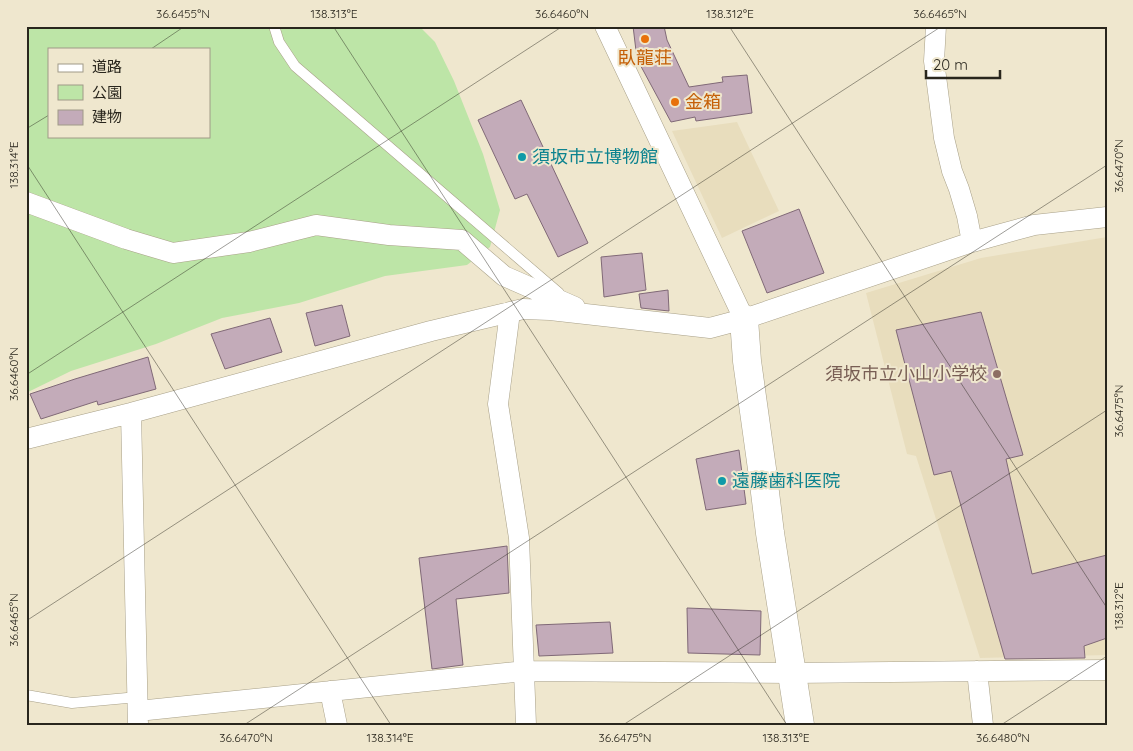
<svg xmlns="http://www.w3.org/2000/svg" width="1133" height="751" font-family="Quicksand,'Noto Sans JP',sans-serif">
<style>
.built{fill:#e8ddbd}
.green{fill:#bde5a7;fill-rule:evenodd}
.building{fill:#c3abb9;stroke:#806977}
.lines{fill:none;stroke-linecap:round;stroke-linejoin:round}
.lane-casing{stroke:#a8a088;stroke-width:11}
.street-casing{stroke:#a8a088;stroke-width:21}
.secondary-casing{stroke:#a8a088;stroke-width:29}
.lane{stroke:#fff;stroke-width:10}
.street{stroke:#fff;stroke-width:20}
.secondary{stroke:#fff;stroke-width:28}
.ticks{fill:none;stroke:#29261d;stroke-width:1;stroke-opacity:0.45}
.food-dot{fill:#e8710a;stroke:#efe7ce;stroke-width:2}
.culture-dot{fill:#0f9aa8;stroke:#efe7ce;stroke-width:2}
.education-dot{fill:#8d6e63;stroke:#efe7ce;stroke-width:2}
.labels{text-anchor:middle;stroke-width:4;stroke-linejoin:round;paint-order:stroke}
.food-label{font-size:18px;fill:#c56008;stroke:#efe7ce}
.culture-label{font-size:18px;fill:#0d838f;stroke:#efe7ce;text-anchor:start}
.education-label{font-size:18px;fill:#785e54;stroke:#efe7ce;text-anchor:end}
.neatline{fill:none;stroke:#29261d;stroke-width:2}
.ticks-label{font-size:12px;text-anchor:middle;fill:#29261d}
</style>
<rect width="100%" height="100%" fill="#efe7ce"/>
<path class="built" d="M737 122 779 211 722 238 672 131Z
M1107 237V655L980 658 916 456 907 454 866 293 981 258Z"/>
<path class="green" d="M26 26H419L435 42 454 81 483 154 500 210 490 247 467 265 385 276 299 303 222 318 156 344 71 371 26 393ZM49 49H209V136H49Z"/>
<path class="building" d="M633 26H664L667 40 689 87 723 82 722 77 747 75 752 113 696 121 695 117 671 122 637 59Z
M521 100 588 243 558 257 527 194 515 199 478 120Z
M799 209 824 273 767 293 742 231Z
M642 253 646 290 604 297 601 257Z
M668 290 669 311 641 308 639 294Z
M342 305 350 336 315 346 306 313Z
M981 312 1023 455 1006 459 1032 574 1107 555V638L1084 646 1085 658 1005 659 951 471 934 475 896 330Z
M270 318 282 352 225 369 211 334Z
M148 357 156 389 98 405 97 401 41 419 30 394 75 379Z
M739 450 746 504 706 510 696 459Z
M507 546 509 593 456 599 463 665 432 669 419 558Z
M687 608 761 611 760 655 688 653Z
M610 622 613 653 539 656 536 625Z"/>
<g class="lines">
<g class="lane-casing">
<path id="lane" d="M274 26 279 42 295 66 559 293
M26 695 72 703 138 697"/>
</g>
<g class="street-casing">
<path id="street" d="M605 26 744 319
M936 26 934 61 944 138 952 171 959 189 967 216 972 242
M26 202 126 239 173 253 249 242 316 225 389 235 462 240 504 276 575 307
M510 312 498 404 519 538 526 725
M131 413 138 725
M26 439 131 413 431 331 523 309 550 310 710 328 744 319 972 242 1034 225 1107 217
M977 671 983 725
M330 691 337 725
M138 711 525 671 791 673 1107 670"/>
</g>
<g class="secondary-casing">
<path id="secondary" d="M744 319 747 361 763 476 770 533 800 725"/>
</g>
<use href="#lane" class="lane"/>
<use href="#street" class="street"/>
<use href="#secondary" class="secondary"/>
</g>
<path class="ticks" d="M333 26 787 725M729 26 1107 608M151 49 185 26M26 129 49 115M26 163 391 725M26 375 563 26M26 621 942 26M244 725 1107 165M623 725 1107 410M1001 725 1107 656"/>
<g class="food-dot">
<circle cx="645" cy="39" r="5"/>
<circle cx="675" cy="102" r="5"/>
</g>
<g class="culture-dot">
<circle cx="522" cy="157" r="5"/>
<circle cx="722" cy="481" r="5"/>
</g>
<circle class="education-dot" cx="997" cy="374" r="5"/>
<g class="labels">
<g class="food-label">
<text x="645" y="64">臥龍荘</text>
<text x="685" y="108" text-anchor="start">金箱</text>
</g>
<g class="culture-label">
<text x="532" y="163">須坂市立博物館</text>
<text x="732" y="487">遠藤歯科医院</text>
</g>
<g class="education-label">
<text x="987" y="380">須坂市立小山小学校</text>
</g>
</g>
<rect width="1133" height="751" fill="none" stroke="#efe7ce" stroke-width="55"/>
<rect x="48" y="48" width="162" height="90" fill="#efe7ce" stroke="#a09a87"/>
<rect x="58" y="64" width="25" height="8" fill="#ffffff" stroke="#a09a87"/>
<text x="92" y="72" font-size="15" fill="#29261d">道路</text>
<rect x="58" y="85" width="25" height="15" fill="#bde5a7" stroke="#a09a87"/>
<text x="92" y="98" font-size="15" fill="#29261d">公園</text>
<rect x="58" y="110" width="25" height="15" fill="#c3abb9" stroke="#a09a87"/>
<text x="92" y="122" font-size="15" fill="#29261d">建物</text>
<path d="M926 70v8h74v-8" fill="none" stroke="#29261d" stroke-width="2.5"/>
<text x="933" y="70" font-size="15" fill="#29261d" stroke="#efe7ce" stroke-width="4" paint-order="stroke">20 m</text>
<rect x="28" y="28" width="1078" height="696" class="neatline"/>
<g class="ticks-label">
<text x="183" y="18">36.6455°N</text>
<text x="334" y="18">138.313°E</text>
<text x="562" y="18">36.6460°N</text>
<text x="730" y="18">138.312°E</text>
<text x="940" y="18">36.6465°N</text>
<text transform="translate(14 165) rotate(-90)" y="4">138.314°E</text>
<text transform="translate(1119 166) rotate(-90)" y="4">36.6470°N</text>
<text transform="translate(14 374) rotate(-90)" y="4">36.6460°N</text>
<text transform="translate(1119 411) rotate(-90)" y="4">36.6475°N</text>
<text transform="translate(1119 606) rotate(-90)" y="4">138.312°E</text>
<text transform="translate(14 620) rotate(-90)" y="4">36.6465°N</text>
<text x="246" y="742">36.6470°N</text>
<text x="390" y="742">138.314°E</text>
<text x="625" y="742">36.6475°N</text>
<text x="786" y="742">138.313°E</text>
<text x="1003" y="742">36.6480°N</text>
</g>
</svg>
